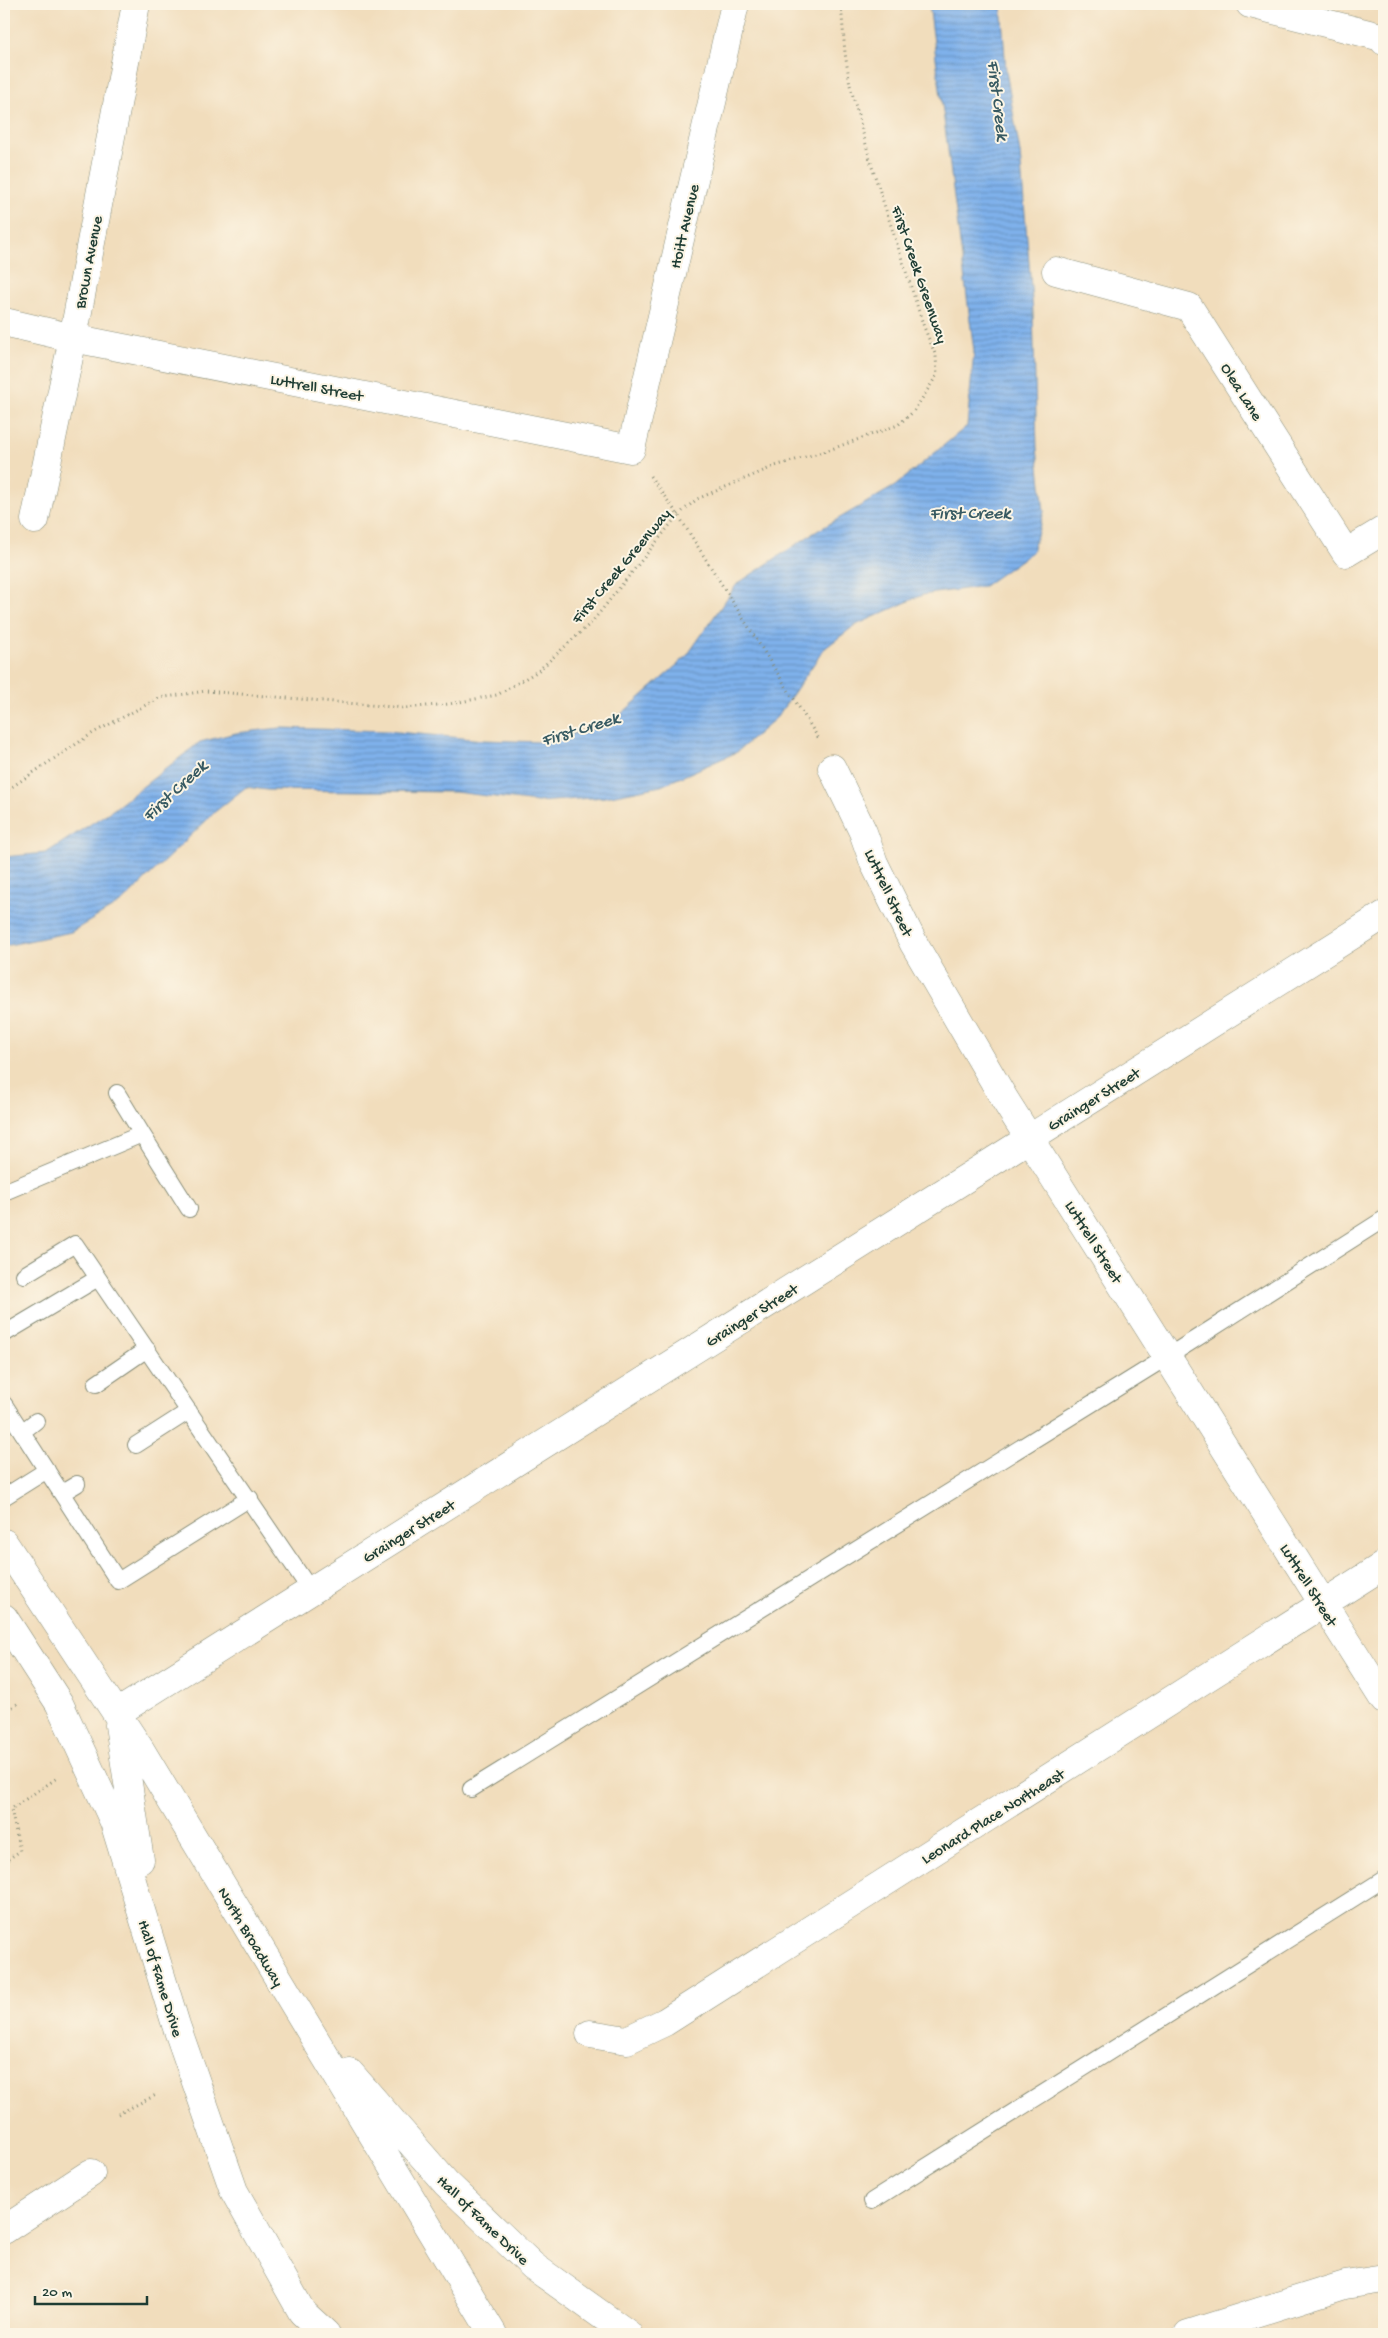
<svg xmlns="http://www.w3.org/2000/svg" width="1388" height="2338" font-family="'Gochi Hand',sans-serif">
<style>
.water{fill:url(#water-rules);stroke:#4f7790}
.lines{fill:none;stroke-linecap:round;stroke-linejoin:round}
.lane-casing{stroke:#888d78;stroke-width:18}
.street-casing{stroke:#888d78;stroke-width:29}
.primary-casing{stroke:#888d78;stroke-width:29}
.path{stroke:#888d78;stroke-width:3;stroke-dasharray:1 4;stroke-linecap:butt}
.lane{stroke:#fff;stroke-width:16}
.street{stroke:#fff;stroke-width:28}
.primary{stroke:#fff;stroke-width:28}
.labels{text-anchor:middle;stroke-width:4;stroke-linejoin:round;paint-order:stroke}
.street-label{font-size:16px;fill:#1f3d34;stroke:#fcf5e5}
.water-label{font-size:18px;font-style:italic;fill:#375a62;stroke:#fcf5e5}
</style>
<defs>
<pattern id="water-rules" width="6" height="5" patternUnits="userSpaceOnUse" patternTransform="scale(1.25)"><rect width="6" height="5" fill="#7fb1eb"/><path d="M0 2.5h6" fill="none" stroke="#6791bf"/></pattern>
</defs>
<rect width="100%" height="100%" fill="#fcf5e5"/>
<filter id="ink" filterUnits="userSpaceOnUse"><feTurbulence type="fractalNoise" baseFrequency=".02" numOctaves="2"/><feDisplacementMap in="SourceGraphic" scale="10" xChannelSelector="R" yChannelSelector="G"/><feConvolveMatrix kernelMatrix="1 2 1 2 8 2 1 2 1" color-interpolation-filters="sRGB"/></filter>
<filter id="wash" filterUnits="userSpaceOnUse"><feTurbulence type="fractalNoise" baseFrequency=".0096" numOctaves="4" result="noise"/><feDisplacementMap in="SourceGraphic" scale="20" xChannelSelector="R" yChannelSelector="G"/><feGaussianBlur stdDeviation="1.12" result="paint"/><feColorMatrix in="noise" values="0 0 0 0 0 0 0 0 0 0 0 0 0 0 0 0 0 1.4 0 .05"/><feComposite in="paint" operator="in"/></filter>
<g filter="url(#wash)">
<rect width="100%" height="100%" fill="#f1ddbc"/>
<path class="water" d="M929 4H1001L1006 71 1020 153 1033 312 1037 448 1044 512 1032 552 984 586 922 595 854 626 824 649 777 717 737 752 661 786 605 797 537 802 455 792 267 790 246 787 216 811 122 902 71 932 4 946V857L46 853 114 809 200 742 236 733 281 728 387 731 484 740 540 742 610 724 686 657 737 584 812 534 895 486 967 426 974 351Z"/>
</g>
<g filter="url(#ink)">
<g class="lines">
<g class="lane-casing">
<path id="lane" d="M142 1134 189 1209
M4 1192 142 1134 117 1093
M24 1275 75 1244 98 1278
M4 1334 98 1278 311 1591
M96 1384 147 1349
M4 1404 118 1581 250 1498
M22 1432 36 1421
M136 1445 189 1411
M62 1493 77 1484
M4 1497 47 1470
M471 1789 1167 1357 1384 1219
M872 2201 1384 1879"/>
</g>
<g class="street-casing">
<path id="street" d="M1250 4 1381 37 1384 41
M1056 271 1189 307 1346 553 1384 530
M4 322 73 338 631 449 735 4
M35 520 73 338 136 4
M832 768 863 832 874 863 914 944 1005 1100 1384 1700
M117 1713 1384 915
M590 2034 627 2040 665 2022 1384 1565
M4 2230 91 2173"/>
</g>
<g class="primary-casing">
<path id="primary" d="M4 1543 140 1749 493 2334
M4 1618 59 1703 114 1822 176 2025 234 2191 302 2312 326 2334
M119 1725 140 1860
M350 2073 446 2183 533 2266 628 2334
M1188 2334 1345 2285 1384 2279"/>
</g>
<path class="path" d="M650 476 678 515 819 739
M4 792 93 733 159 698 206 691 405 708 449 704 497 695 538 671 592 622 678 515 697 499 775 466 826 451 898 425 914 411 937 375 936 356 924 327 872 167 850 85 845 53 841 4
M4 1713 20 1702
M4 1862 20 1851 11 1809 57 1778
M118 2114 156 2095"/>
<use href="#lane" class="lane"/>
<use href="#street" class="street"/>
<use href="#primary" class="primary"/>
</g>
</g>
<g class="labels">
<g class="street-label">
<text transform="translate(683 226) rotate(-77)" y="6">Hoitt Avenue</text>
<text transform="translate(87 262) rotate(-79)" y="6">Brown Avenue</text>
<text transform="translate(921 274) rotate(71)" y="6">First Creek Greenway</text>
<text transform="translate(317 386) rotate(11)" y="6">Luttrell Street</text>
<text transform="translate(1243 391) rotate(58)" y="6">Olea Lane</text>
<text transform="translate(620 565) rotate(-50)" y="6">First Creek Greenway</text>
<text transform="translate(890 892) rotate(65)" y="6">Luttrell Street</text>
<text transform="translate(1093 1098) rotate(-32)" y="6">Grainger Street</text>
<text transform="translate(1095 1241) rotate(58)" y="6">Luttrell Street</text>
<text transform="translate(751 1314) rotate(-32)" y="6">Grainger Street</text>
<text transform="translate(408 1530) rotate(-32)" y="6">Grainger Street</text>
<text transform="translate(1310 1584) rotate(58)" y="6">Luttrell Street</text>
<text transform="translate(992 1815) rotate(-32)" y="6">Leonard Place Northeast</text>
<text transform="translate(252 1936) rotate(59)" y="6">North Broadway</text>
<text transform="translate(162 1978) rotate(73)" y="6">Hall of Fame Drive</text>
<text transform="translate(484 2219) rotate(44)" y="6">Hall of Fame Drive</text>
</g>
<g class="water-label">
<text transform="translate(999 100) rotate(83)" y="6">First Creek</text>
<text x="970" y="518">First Creek</text>
<text transform="translate(580 728) rotate(-17)" y="6">First Creek</text>
<text transform="translate(174 790) rotate(-43)" y="6">First Creek</text>
</g>
</g>
<rect width="1388" height="2338" fill="none" stroke="#fcf5e5" stroke-width="20"/>
<path d="M35 2296v8h112v-8" fill="none" stroke="#1f3d34" stroke-width="2.5"/>
<text x="42" y="2296" font-size="15" fill="#1f3d34" stroke="#fcf5e5" stroke-width="4" paint-order="stroke">20 m</text>
</svg>
